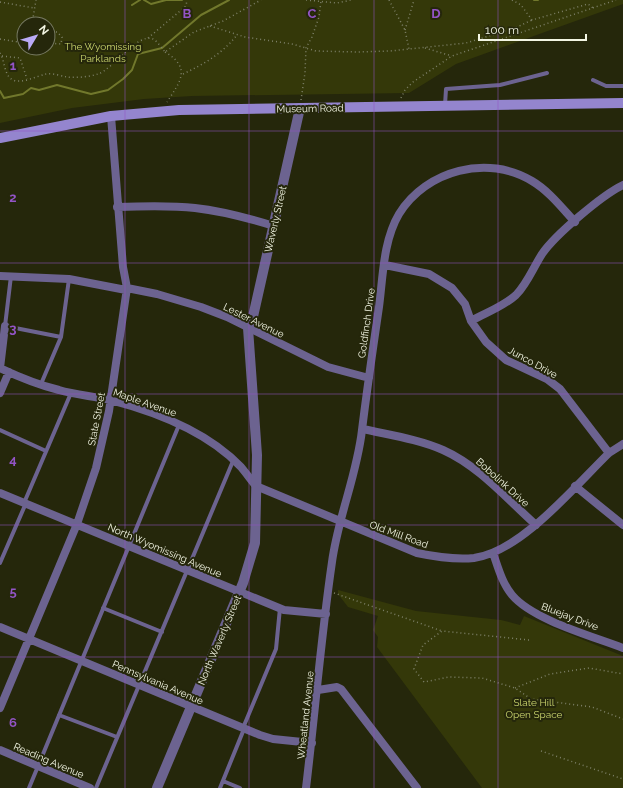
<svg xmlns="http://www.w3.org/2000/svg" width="623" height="788" font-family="Raleway,sans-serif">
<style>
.green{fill:#343809;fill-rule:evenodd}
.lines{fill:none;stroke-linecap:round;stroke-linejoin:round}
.stream{stroke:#71782c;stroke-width:2}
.path{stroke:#7e8169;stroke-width:1.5;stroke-dasharray:1 3;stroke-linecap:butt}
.service{stroke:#6c6390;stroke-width:4}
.minor{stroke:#6c6390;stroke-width:8}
.tertiary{stroke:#6c6390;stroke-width:10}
.secondary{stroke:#9485ce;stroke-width:10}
.grid{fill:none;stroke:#9354c6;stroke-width:1;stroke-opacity:0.55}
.labels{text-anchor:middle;stroke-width:4;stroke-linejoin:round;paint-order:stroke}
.park-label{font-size:10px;fill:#cbd66e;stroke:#25270b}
.street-label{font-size:10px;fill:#f3f6e4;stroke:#25270b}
.grid-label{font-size:13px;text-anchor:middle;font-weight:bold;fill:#9354c6;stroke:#25270b;stroke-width:4;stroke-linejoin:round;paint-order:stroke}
</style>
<rect width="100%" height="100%" fill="#25270b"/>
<path class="green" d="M0 0H623V4L456 64 409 93 192 96 144 99 72 108 0 123ZM24 24H48V48H24Z
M338 590 416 611 501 620 520 625 524 616 623 656V788H482L377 647 378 637 373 630 378 616 348 607 338 594Z"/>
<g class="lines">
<path class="stream" d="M144 0 151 4 166 0H182
M534 0H538
M132 5 140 0
M0 91 4 98 23 94 31 88 39 90 57 85 91 94 108 90 123 79 132 70 138 54 162 48 201 15 229 0"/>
<path class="path" d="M306 0 337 3 351 0
M389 0 405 30 409 49
M512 0 521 5 532 20 588 4 593 8
M0 2 34 8
M35 24 33 18 36 0
M210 26 245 37 292 44 316 51 357 52 390 51 466 43 515 28 532 20
M405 30 414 0
M48 31 57 32 62 37 61 44 48 43
M148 38 186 6 187 0
M0 39 24 43
M425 48 452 56
M165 52C192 68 180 82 167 102
M0 53C5 61 4 76 13 80 22 84 37 76 46 74 53 73 61 76 67 77 77 78 88 77 98 74 112 70 138 32 153 39 157 41 162 48 165 52L194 32 223 21 261 0
M2 56 20 58 27 79
M183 74C204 64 222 54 237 35
M401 98 405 90 413 82 452 56 616 0
M301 100 305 73 306 48 312 37 319 17 321 1
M334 593 442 631
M529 640 442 631 423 645 414 669 424 682 449 677 482 678 515 688 531 699 592 707 623 719
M515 688 550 674 589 668 623 674
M541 751 623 779"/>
<path class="service" d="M593 80 606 86H623
M445 105 446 89 500 85 547 73
M11 276 5 326 61 337
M41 384 61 337 69 279
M0 430 46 451
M24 503 71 393
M0 563 26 503
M103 608 162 632
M59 715 117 737
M243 728 276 649 280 608
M223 781 240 788
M29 788 179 425
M96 788 233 461
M220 788 244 729"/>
<path class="minor" d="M117 207C143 206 169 205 195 208 222 211 248 218 274 226
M385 265 429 274 452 288 465 304 471 321 486 342 506 360 547 379 560 389 609 453
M0 276 69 279 126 290
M127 288 157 294 201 307 227 317 328 367 369 378
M471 321C485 313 503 307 516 295 527 284 533 268 542 254 555 235 602 195 623 185
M5 326 0 368C19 377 39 385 59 390 76 395 93 396 110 400 156 412 208 432 241 467 246 473 251 480 256 486L417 553C436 557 454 560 474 558 521 552 576 485 609 453L623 444
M0 393 9 372
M363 429C389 435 418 439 443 450 479 466 507 499 536 525
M575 486 623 525
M0 493 284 610 326 614
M493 553C498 567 502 583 512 595 533 620 592 636 623 648
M0 627 260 735 273 739 312 743
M318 690 337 687 341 689 417 788
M0 708 77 524 96 468 109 411 127 288 123 267 111 116
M0 750 90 788
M306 788C315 713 321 637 332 562 338 517 357 475 362 430 367 389 373 348 379 307 383 277 383 241 399 214 426 170 488 154 532 181 549 191 562 208 575 222"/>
<path class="tertiary" d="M250 330 300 108
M157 788 243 583 255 543 257 455 248 328"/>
<path class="secondary" d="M0 138 111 116 179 110 623 103"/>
</g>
<path class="grid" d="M125 0V788M249 0V788M374 0V788M498 0V788M0 131H623M0 263H623M0 394H623M0 525H623M0 657H623"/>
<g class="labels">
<g class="park-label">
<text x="103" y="50">The Wyomissing<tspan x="103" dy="12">Parklands</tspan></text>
<text x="534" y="706">Slate Hill<tspan x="534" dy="12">Open Space</tspan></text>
</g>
<g class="street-label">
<text transform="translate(310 108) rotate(-1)" y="4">Museum Road</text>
<text transform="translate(275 219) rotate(-77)" y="4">Waverly Street</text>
<text transform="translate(254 320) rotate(26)" y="4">Lester Avenue</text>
<text transform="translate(366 323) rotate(-82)" y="4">Goldfinch Drive</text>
<text transform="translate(533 362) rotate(29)" y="4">Junco Drive</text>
<text transform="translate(145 402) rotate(19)" y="4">Maple Avenue</text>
<text transform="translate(96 419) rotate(-79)" y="4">State Street</text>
<text transform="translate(503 482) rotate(42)" y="4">Bobolink Drive</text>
<text transform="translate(399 534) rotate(20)" y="4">Old Mill Road</text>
<text transform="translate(165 550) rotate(23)" y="4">North Wyomissing Avenue</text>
<text transform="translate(570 616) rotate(21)" y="4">Bluejay Drive</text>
<text transform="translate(219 640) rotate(-67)" y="4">North Waverly Street</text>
<text transform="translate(158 682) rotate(23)" y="4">Pennsylvania Avenue</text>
<text transform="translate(305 715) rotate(-84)" y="4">Wheatland Avenue</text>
<text transform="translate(49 760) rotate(23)" y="4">Reading Avenue</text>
</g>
</g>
<g class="grid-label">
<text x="187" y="18">B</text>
<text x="312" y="18">C</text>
<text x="436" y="18">D</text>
<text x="13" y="70">1</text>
<text x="13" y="202">2</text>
<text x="13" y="333">3</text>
<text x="13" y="464">4</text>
<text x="13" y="596">5</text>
<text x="13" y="727">6</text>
</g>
<g transform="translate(36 36) rotate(52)"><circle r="19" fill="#25270b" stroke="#777a62"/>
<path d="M0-3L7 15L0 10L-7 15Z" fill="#baaaf7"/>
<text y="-6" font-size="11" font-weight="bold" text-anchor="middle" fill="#f3f6e4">N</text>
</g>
<path d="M479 34v6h107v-6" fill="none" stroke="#f3f6e4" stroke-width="2"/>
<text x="485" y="34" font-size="12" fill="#f3f6e4" stroke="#25270b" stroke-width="3" paint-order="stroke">100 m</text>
</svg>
